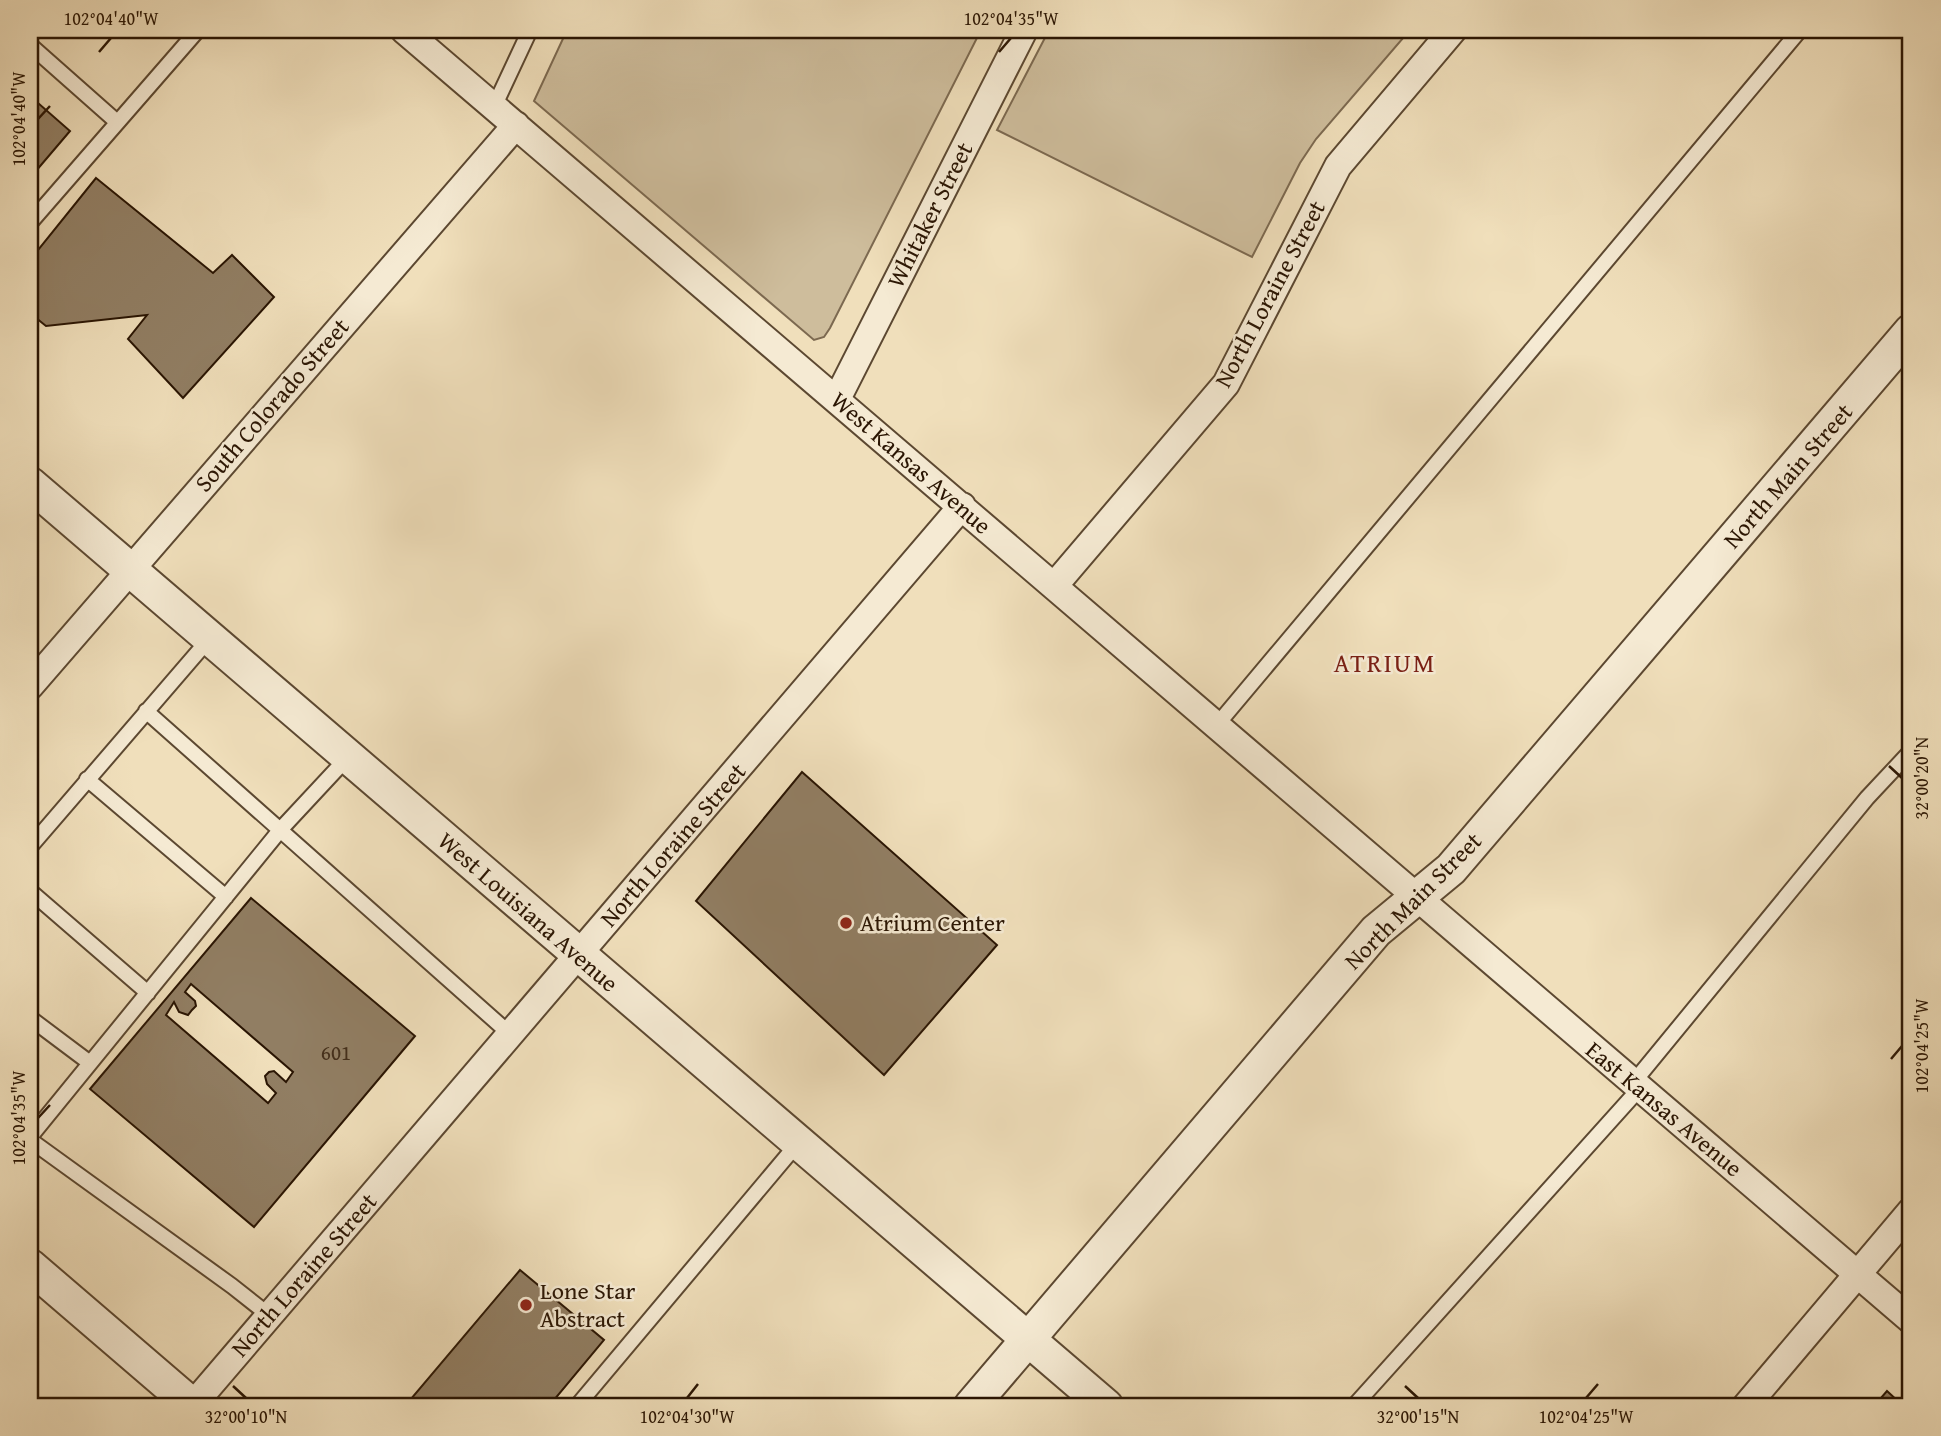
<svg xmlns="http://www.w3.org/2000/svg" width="1941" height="1436" font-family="'Gentium Book Plus',serif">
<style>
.green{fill:#cebd9c;stroke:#7c6950;stroke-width:2}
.building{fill:#917e63;stroke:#2a1503;stroke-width:2;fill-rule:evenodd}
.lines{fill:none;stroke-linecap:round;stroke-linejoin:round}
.service-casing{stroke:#5c4831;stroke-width:18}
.minor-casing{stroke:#5c4831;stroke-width:30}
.tertiary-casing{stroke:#5c4831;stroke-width:37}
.service{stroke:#f5ead3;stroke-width:14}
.minor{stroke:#f5ead3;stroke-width:26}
.tertiary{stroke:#f5ead3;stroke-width:33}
.ticks{fill:none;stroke:#2a1503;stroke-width:2.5}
.poi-dot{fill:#8f2418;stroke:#f5ead3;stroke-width:2.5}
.labels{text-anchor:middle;stroke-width:5;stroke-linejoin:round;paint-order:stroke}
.number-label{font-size:21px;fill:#442f1b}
.street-label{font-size:24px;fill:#2a1503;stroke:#f5ead3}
.poi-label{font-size:24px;fill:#2a1503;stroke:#f5ead3;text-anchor:start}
.neighbourhood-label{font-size:26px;letter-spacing:2px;fill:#7a1f14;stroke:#f5ead3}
.neatline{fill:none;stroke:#2a1503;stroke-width:2.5}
.ticks-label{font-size:18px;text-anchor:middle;fill:#2a1503}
</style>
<rect width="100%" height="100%" fill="#f0dfbb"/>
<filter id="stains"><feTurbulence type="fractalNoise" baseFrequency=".00286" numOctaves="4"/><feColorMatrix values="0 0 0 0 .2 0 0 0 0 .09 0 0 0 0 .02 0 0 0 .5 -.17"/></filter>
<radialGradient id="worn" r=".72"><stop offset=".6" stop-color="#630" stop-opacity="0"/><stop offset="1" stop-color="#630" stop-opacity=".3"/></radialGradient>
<path class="green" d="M567 30H981L830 328 824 337 814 340 534 101Z
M1049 30H1410L1316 139 1300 163 1252 257 997 130Z"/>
<path class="building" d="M30 96 70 131 30 178Z
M96 178 213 273 232 255 274 297 183 398 128 339 147 315 46 326 30 313V260Z
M802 772 997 945 884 1075 696 901Z
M251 898 415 1036 254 1227 90 1089ZM191 984 293 1072 286 1082 274 1071 269 1072 265 1076 267 1084 276 1093 268 1103 166 1015 174 1002 179 1012 188 1015 192 1010 196 1006 195 1001 185 992Z
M520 1270 604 1340 549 1406H405Z
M1887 1391 1900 1403 1904 1406H1874Z"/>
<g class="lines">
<g class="service-casing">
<path id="service" d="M30 45 117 122
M494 107 530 30
M30 223 198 30
M146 711 510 1034
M1216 726 1800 30
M87 779 226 897
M30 847 210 638
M30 891 148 993
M30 1018 90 1063
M1633 1083 1867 798 1911 751
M30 1137 281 829 348 757
M30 1140 232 1286 270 1316
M577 1406 798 1143
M1354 1406 1640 1088"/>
</g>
<g class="minor-casing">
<path id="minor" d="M404 30 1911 1320
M837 399 1024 30
M1054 586 1226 384 1338 166 1453 30
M30 686 516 125
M192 1406 962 506
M1746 1406 1911 1211"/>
</g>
<g class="tertiary-casing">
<path id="tertiary" d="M30 484 1106 1406
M30 1266 193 1406
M971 1406 1376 931 1451 869 1911 331"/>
</g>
<use href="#service" class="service"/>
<use href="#minor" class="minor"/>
<use href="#tertiary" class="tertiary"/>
</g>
<path class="ticks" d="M99 52 111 38M999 52 1011 38M38 119 50 106M1889 766 1902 778M1891 1059 1902 1046M38 1118 50 1105M233 1386 246 1398M1405 1386 1418 1398M687 1398 698 1384M1586 1398 1598 1384"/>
<g class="poi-dot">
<circle cx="846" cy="923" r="7"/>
<circle cx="526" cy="1305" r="7"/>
</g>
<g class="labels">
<g class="number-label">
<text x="336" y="1060">601</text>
</g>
<g class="street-label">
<text transform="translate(930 215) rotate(-63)" y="8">Whitaker Street</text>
<text transform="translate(1270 294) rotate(-62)" y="8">North Loraine Street</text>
<text transform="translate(272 405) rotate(-49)" y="8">South Colorado Street</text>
<text transform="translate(911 463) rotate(41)" y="8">West Kansas Avenue</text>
<text transform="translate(1788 476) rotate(-49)" y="8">North Main Street</text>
<text transform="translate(673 845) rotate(-49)" y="8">North Loraine Street</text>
<text transform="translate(1413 901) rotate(-45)" y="8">North Main Street</text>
<text transform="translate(528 912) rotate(41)" y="8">West Louisiana Avenue</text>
<text transform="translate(1664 1109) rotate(40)" y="8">East Kansas Avenue</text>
<text transform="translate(304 1275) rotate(-49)" y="8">North Loraine Street</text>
</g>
<g class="poi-label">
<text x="860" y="931">Atrium Center</text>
<text x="540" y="1299">Lone Star<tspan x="540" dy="28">Abstract</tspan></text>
</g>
<g class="neighbourhood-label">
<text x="1385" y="672">ATRIUM</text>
</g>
</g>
<rect width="1941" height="1436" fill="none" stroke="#f0dfbb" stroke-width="77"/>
<rect x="38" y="38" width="1864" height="1360" class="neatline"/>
<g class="ticks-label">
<text x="111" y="25">102°04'40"W</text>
<text x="1011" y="25">102°04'35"W</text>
<text transform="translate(19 119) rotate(-90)" y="6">102°04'40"W</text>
<text transform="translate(1922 778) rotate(-90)" y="6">32°00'20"N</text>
<text transform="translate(1922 1046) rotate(-90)" y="6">102°04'25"W</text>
<text transform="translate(19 1118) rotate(-90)" y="6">102°04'35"W</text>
<text x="246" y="1423">32°00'10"N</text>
<text x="687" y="1423">102°04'30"W</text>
<text x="1418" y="1423">32°00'15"N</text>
<text x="1586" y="1423">102°04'25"W</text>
</g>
<rect width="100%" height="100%" filter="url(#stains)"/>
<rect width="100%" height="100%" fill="url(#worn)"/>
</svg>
